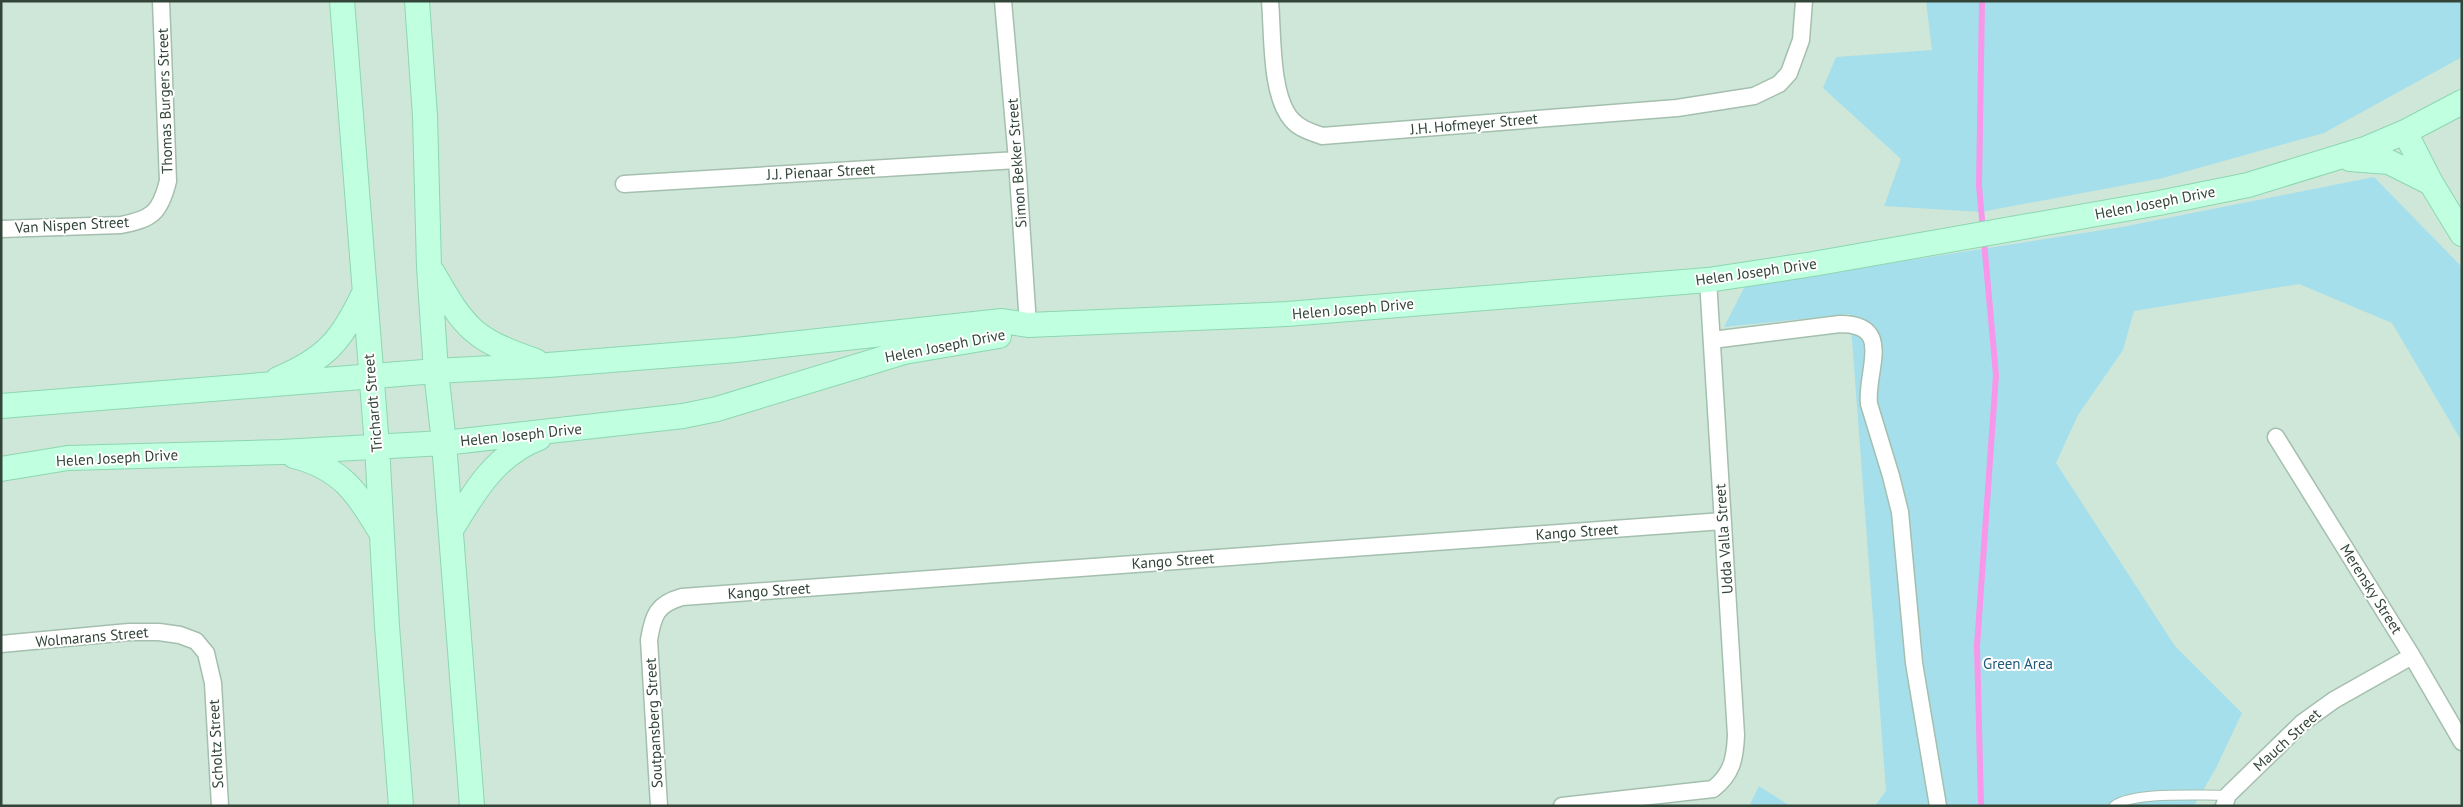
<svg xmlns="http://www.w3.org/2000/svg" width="2463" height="807" font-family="'PT Sans',sans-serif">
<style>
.residential{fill:#cfe7d9}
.green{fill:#a6dfec}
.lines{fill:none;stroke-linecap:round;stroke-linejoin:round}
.stream{stroke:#f797e9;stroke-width:6}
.lane-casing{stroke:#a4bfae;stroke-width:11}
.street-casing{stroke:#a4bfae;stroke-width:19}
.secondary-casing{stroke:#8cd7b0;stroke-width:26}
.lane{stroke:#fff;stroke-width:9}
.street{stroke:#fff;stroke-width:16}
.secondary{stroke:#c0ffdf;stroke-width:24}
.labels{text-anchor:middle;stroke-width:4;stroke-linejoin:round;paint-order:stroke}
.street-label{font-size:15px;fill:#324538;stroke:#fff}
.park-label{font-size:15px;fill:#205b7b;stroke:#fff}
</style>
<rect width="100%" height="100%" fill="#e2f3e9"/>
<path class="residential" d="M1 1H2462V806H1Z"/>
<path class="green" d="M1926 1H2462V57L2324 133 2163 178 1981 212 1884 206 1901 159 1823 88 1836 57 1932 50Z
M2374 177 2462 267V442L2392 323 2299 284 2134 311 2123 350 2078 415 2056 463 2175 646 2242 713 2216 768 2194 806H1875L1886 791 1850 314 1724 327 1745 286 2122 227Z
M1759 786 1790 806H1749Z"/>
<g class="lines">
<path class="stream" d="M1981 806 1977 646 1996 375 1979 186 1982 1"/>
<g class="lane-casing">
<path id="lane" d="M2114 806C2134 791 2201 796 2228 795"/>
</g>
<g class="street-casing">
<path id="street" d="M1003 1 1017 160 1028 325
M1270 1C1273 34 1270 96 1292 120 1300 129 1311 132 1322 136L1677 108 1754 96 1779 84 1789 73 1801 40 1804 1
M624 184 1017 160
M1 229 121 225C152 219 160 213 168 181L161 1
M1712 340 1840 324C1895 324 1865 371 1869 404L1891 476 1900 512 1914 663 1938 806
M2276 437 2412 656 2462 742
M1 644 129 632H159L180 635 196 641 206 653 213 683 220 806
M659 806 649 640C653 615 657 604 682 597L1723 521
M1562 806 1713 789C1732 774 1735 759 1736 735L1708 280
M2224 806 2228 795 2302 723 2334 700 2412 656"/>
</g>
<g class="secondary-casing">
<path id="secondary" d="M342 1 377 446 387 626 401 806
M417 1 425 116 429 267 436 371 444 443 472 806
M2405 132 2431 183 2462 234
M2350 159 2389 162 2431 183
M433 273C465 329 474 340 536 361
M278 379C326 359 342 340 364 293
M1 406 436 371 548 365 736 350 1002 321 1028 325 1287 314 1708 280 1813 264 2159 203 2248 185 2365 149 2405 132 2462 102
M294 456C341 468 357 492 380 531
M1 469 68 458 281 452 444 443 683 416 717 409 904 352 999 336
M451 530C474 492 496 454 539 438"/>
</g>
<use href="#lane" class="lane"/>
<use href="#street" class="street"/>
<use href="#secondary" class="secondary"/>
</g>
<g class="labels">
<g class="street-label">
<text transform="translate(165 101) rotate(-92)" y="5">Thomas Burgers Street</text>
<text transform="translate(1474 124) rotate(-5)" y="5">J.H. Hofmeyer Street</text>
<text transform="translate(1017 163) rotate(-94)" y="5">Simon Bekker Street</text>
<text transform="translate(821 172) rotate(-3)" y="5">J.J. Pienaar Street</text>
<text transform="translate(2155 203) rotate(-11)" y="5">Helen Joseph Drive</text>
<text transform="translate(72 225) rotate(-3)" y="5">Van Nispen Street</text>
<text transform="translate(1756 272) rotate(-8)" y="5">Helen Joseph Drive</text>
<text transform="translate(1353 309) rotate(-5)" y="5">Helen Joseph Drive</text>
<text transform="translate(945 346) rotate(-11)" y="5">Helen Joseph Drive</text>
<text transform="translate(373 403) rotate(-95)" y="5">Trichardt Street</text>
<text transform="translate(521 435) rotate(-6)" y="5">Helen Joseph Drive</text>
<text transform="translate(117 458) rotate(-3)" y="5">Helen Joseph Drive</text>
<text transform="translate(1577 532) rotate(-4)" y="5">Kango Street</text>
<text transform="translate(1724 539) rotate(-94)" y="5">Udda Valla Street</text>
<text transform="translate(1173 561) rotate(-4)" y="5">Kango Street</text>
<text transform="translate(2371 589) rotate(58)" y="5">Merensky Street</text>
<text transform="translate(769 591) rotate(-4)" y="5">Kango Street</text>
<text transform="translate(92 637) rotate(-5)" y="5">Wolmarans Street</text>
<text transform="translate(654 723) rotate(-93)" y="5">Soutpansberg Street</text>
<text transform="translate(2287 740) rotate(-42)" y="5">Mauch Street</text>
<text transform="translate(216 744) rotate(-93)" y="5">Scholtz Street</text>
</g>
<g class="park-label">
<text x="2018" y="669">Green Area</text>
</g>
</g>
<rect width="2463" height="807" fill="none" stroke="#324538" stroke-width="5"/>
</svg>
